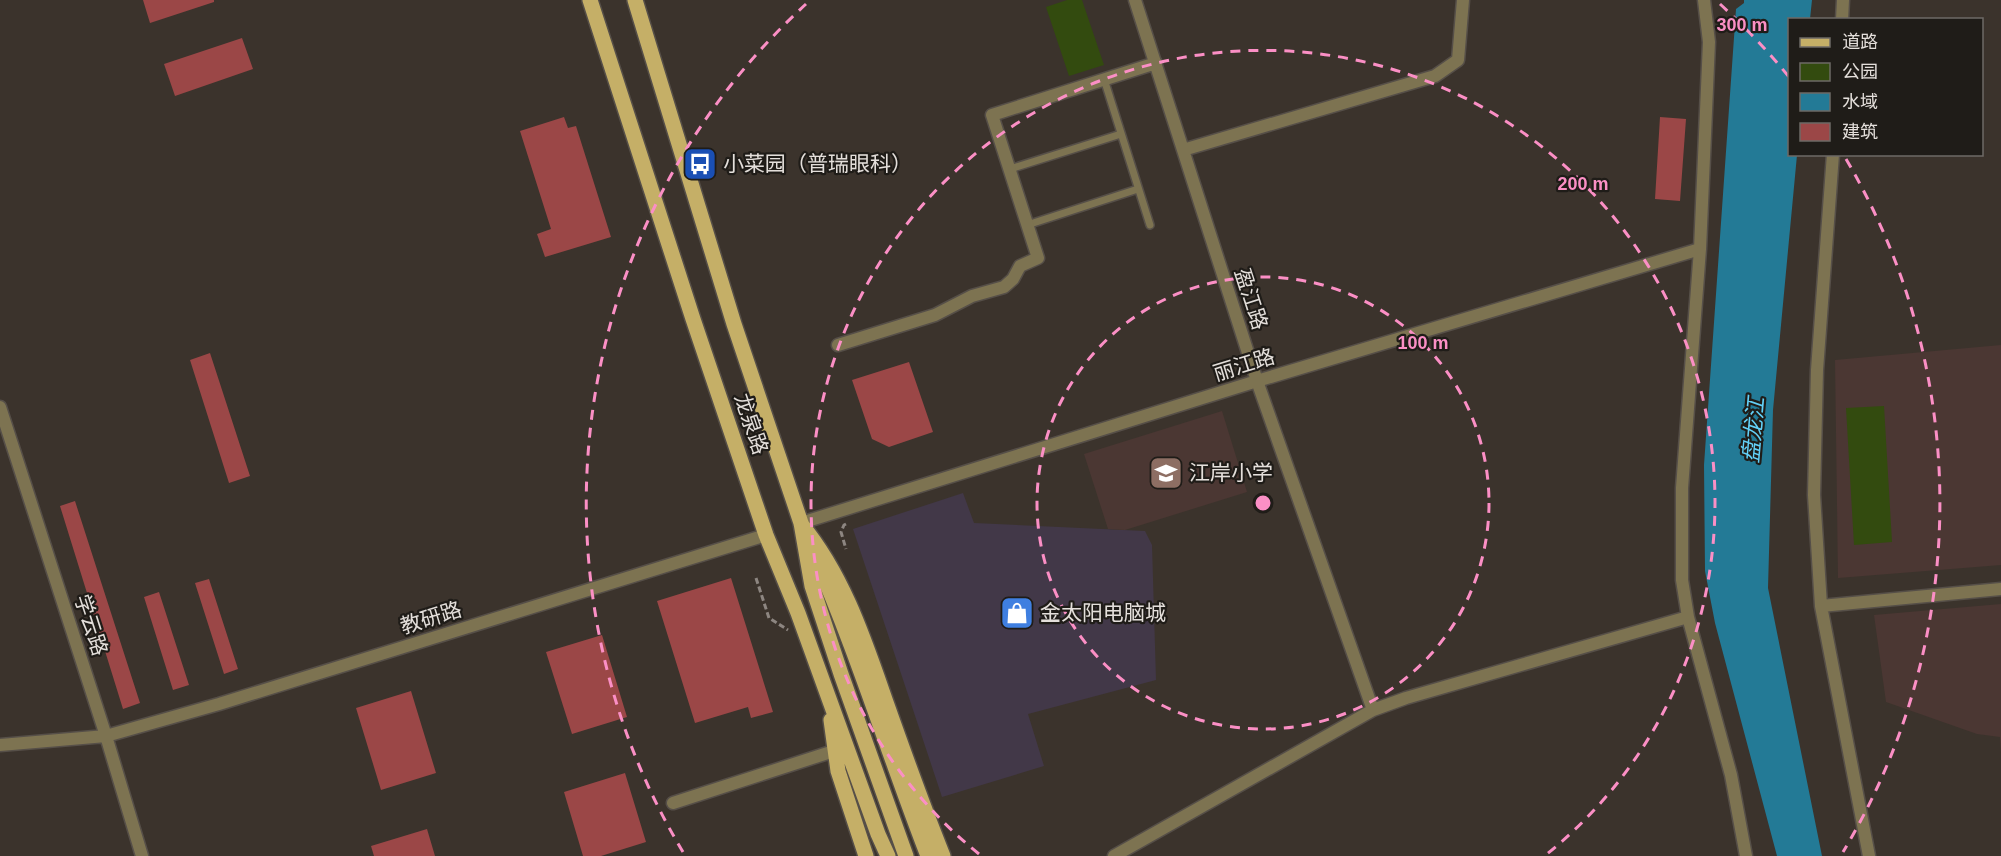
<svg xmlns="http://www.w3.org/2000/svg" width="2001" height="856" font-family="Arial,'Noto Sans SC',sans-serif">
<style>
.commercial{fill:#423848}
.education{fill:#4b3733}
.green{fill:#334b0f}
.water{fill:#237a96}
.building{fill:#9b4747}
.lines{fill:none;stroke-linecap:round;stroke-linejoin:round}
.service-casing{stroke:#564f48;stroke-width:10}
.minor-casing{stroke:#564f48;stroke-width:15}
.primary-casing{stroke:#564f48;stroke-width:18}
.path{stroke:#8d8681;stroke-width:3;stroke-dasharray:6 3;stroke-linecap:butt}
.service{stroke:#7d7351;stroke-width:7}
.minor{stroke:#7d7351;stroke-width:12}
.primary{stroke:#c5af67;stroke-width:15}
.ring{fill:none;stroke:#fb8fc5;stroke-width:3;stroke-dasharray:10 8}
.labels{text-anchor:middle;stroke-width:4.5;stroke-linejoin:round;paint-order:stroke}
.poi-label{font-size:21px;fill:#e4dfdb;stroke:#1f1c18;text-anchor:start}
.street-label{font-size:21px;fill:#e4dfdb;stroke:#1f1c18}
.water-label{font-size:22px;font-style:italic;fill:#63d1f8;stroke:#1f1c18}
.centre{fill:#fb8fc5;stroke:#1f1c18;stroke-width:3}
.ring-label{font-size:18px;text-anchor:middle;font-weight:bold;fill:#fb8fc5;stroke:#1f1c18;stroke-width:4.5;stroke-linejoin:round;paint-order:stroke}
</style>
<rect width="100%" height="100%" fill="#3b332c"/>
<path class="commercial" d="M963 493 974 523 1145 531 1152 545 1156 680 1028 714 1044 766 942 797 853 529Z"/>
<path class="education" d="M2001 345V565L1838 578 1835 360Z
M1222 411 1247 492 1125 530 1108 529 1084 454Z
M2001 604V753L2000 737 1977 734 1886 702 1874 615Z"/>
<path class="green" d="M1067 0H1082L1104 65 1069 76 1046 7Z
M1884 406 1892 542 1854 545 1846 408Z"/>
<path class="water" d="M1744 0H1812L1810 19 1790 20V154L1797 155 1773 410 1768 588 1822 856H1777L1715 623 1705 571 1704 465 1736 9 1744 3Z"/>
<path class="building" d="M143 0H214V2L150 23Z
M242 38 253 69 175 96 164 64Z
M564 117 568 128 576 126 611 237 545 257 537 234 551 229 520 131Z
M1660 117 1686 119 1680 201 1655 199Z
M210 353 250 476 229 483 190 360Z
M909 362 933 432 889 447 872 439 852 380Z
M75 501 140 703 123 709 60 506Z
M731 578 773 712 751 718 748 707 695 723 657 601Z
M209 579 238 669 224 674 195 583Z
M159 592 189 685 173 690 144 597Z
M602 635 627 717 572 734 546 652Z
M411 691 436 773 381 790 356 708Z
M625 773 646 842 601 856H583L564 792Z
M427 829 435 856H374L371 846Z"/>
<g class="lines">
<g class="service-casing">
<path id="service" d="M1104 79 1150 225
M1010 169 1121 134
M1027 225 1138 189"/>
</g>
<g class="minor-casing">
<path id="minor" d="M1135 0 1257 381 1373 710
M1704 0 1709 42 1700 249 1682 488V580L1688 617 1731 775 1746 856
M1842 20 1843 0
M1183 150 1435 76 1458 60 1463 0
M1833 154 1817 370 1814 495 1821 606 1869 856
M838 345 935 315 972 296 1004 287 1013 279 1020 266 1038 258 992 115 1156 63
M0 407 106 736 142 856
M801 523 1257 381 1700 249
M1821 606 2001 589
M0 745 106 736 219 704 766 535
M673 803 834 751
M1114 856 1373 710 1406 698 1688 617"/>
</g>
<g class="primary-casing">
<path id="primary" d="M590 0 693 319 766 535 798 613 878 834 888 856
M635 0 734 324 801 523 812 586 841 674 906 856
M801 524C844 576 865 642 887 705 905 756 923 806 943 856
M815 556C858 654 889 756 928 856
M831 720 838 771 866 856"/>
</g>
<path class="path" d="M846 524 844 525 841 532 846 549
M756 578 769 618 788 630"/>
<use href="#service" class="service"/>
<use href="#minor" class="minor"/>
<use href="#primary" class="primary"/>
</g>
<g class="ring">
<circle cx="1263" cy="503" r="226"/>
<path d="M979 854A452 452 0 1 1 1547 854"/>
<path d="M683 852A677 677 0 0 1 806 4M1720 4A677 677 0 0 1 1789 77M1846 159A677 677 0 0 1 1843 852"/>
</g>
<defs>
<g id="bus-square" transform="scale(1.725)"><rect x="-9" y="-9" width="18" height="18" rx="4" fill="#1a4fb4" stroke="#1f1c18"/><path d="M-5-6H5V4H4V6H2V4H-2V6H-4V4H-5ZM-3.5-4V0h7V-4ZM-3.5 1.2v1.5H-2V1.2ZM2 1.2v1.5H3.5V1.2Z" fill="#fff"/></g>
<g id="school-square" transform="scale(1.725)"><rect x="-9" y="-9" width="18" height="18" rx="4" fill="#8d6e63" stroke="#1f1c18"/><path d="M0-5L7-2L0 1L-7-2ZM-4 1L0 2.5L4 1V4Q0 6-4 4Z" fill="#fff"/></g>
<g id="shop-square" transform="scale(1.725)"><rect x="-9" y="-9" width="18" height="18" rx="4" fill="#3f7fe0" stroke="#1f1c18"/><path d="M-5-2.5h2.3a2.7 3.5 0 0 1 5.4 0H5L5.5 6h-11ZM-1.5-2.5h3a1.5 2.3 0 0 0-3 0Z" fill="#fff"/></g>
</defs>
<g fill-rule="evenodd">
<use href="#bus-square" x="700" y="164"/>
<use href="#school-square" x="1166" y="473"/>
<use href="#shop-square" x="1017" y="613"/>
</g>
<g class="labels">
<g class="poi-label">
<text x="723" y="171">小菜园（普瑞眼科）</text>
<text x="1189" y="480">江岸小学</text>
<text x="1040" y="620">金太阳电脑城</text>
</g>
<g class="street-label">
<text transform="translate(1251 299) rotate(72)" y="7">盈江路</text>
<text transform="translate(1244 365) rotate(-17)" y="7">丽江路</text>
<text transform="translate(751 424) rotate(71)" y="7">龙泉路</text>
<text transform="translate(431 618) rotate(-17)" y="7">教研路</text>
<text transform="translate(91 625) rotate(72)" y="7">学云路</text>
</g>
<g class="water-label">
<text transform="translate(1753 430) rotate(-85)" y="8">盘龙江</text>
</g>
</g>
<circle cx="1263" cy="503" r="9" class="centre"/>
<g class="ring-label">
<text x="1742" y="31">300 m</text>
<text x="1583" y="190">200 m</text>
<text x="1423" y="349">100 m</text>
</g>
<rect x="1788" y="18" width="195" height="138" fill="#1f1c18" stroke="#6e6a66" stroke-width="1.5"/>
<rect x="1800" y="38" width="30" height="9" fill="#c5af67" stroke="#6e6a66" stroke-width="1.5"/>
<text x="1842" y="48" font-size="18" fill="#e4dfdb">道路</text>
<rect x="1800" y="63" width="30" height="18" fill="#334b0f" stroke="#6e6a66" stroke-width="1.5"/>
<text x="1842" y="78" font-size="18" fill="#e4dfdb">公园</text>
<rect x="1800" y="93" width="30" height="18" fill="#237a96" stroke="#6e6a66" stroke-width="1.5"/>
<text x="1842" y="108" font-size="18" fill="#e4dfdb">水域</text>
<rect x="1800" y="123" width="30" height="18" fill="#9b4747" stroke="#6e6a66" stroke-width="1.5"/>
<text x="1842" y="138" font-size="18" fill="#e4dfdb">建筑</text>
</svg>
